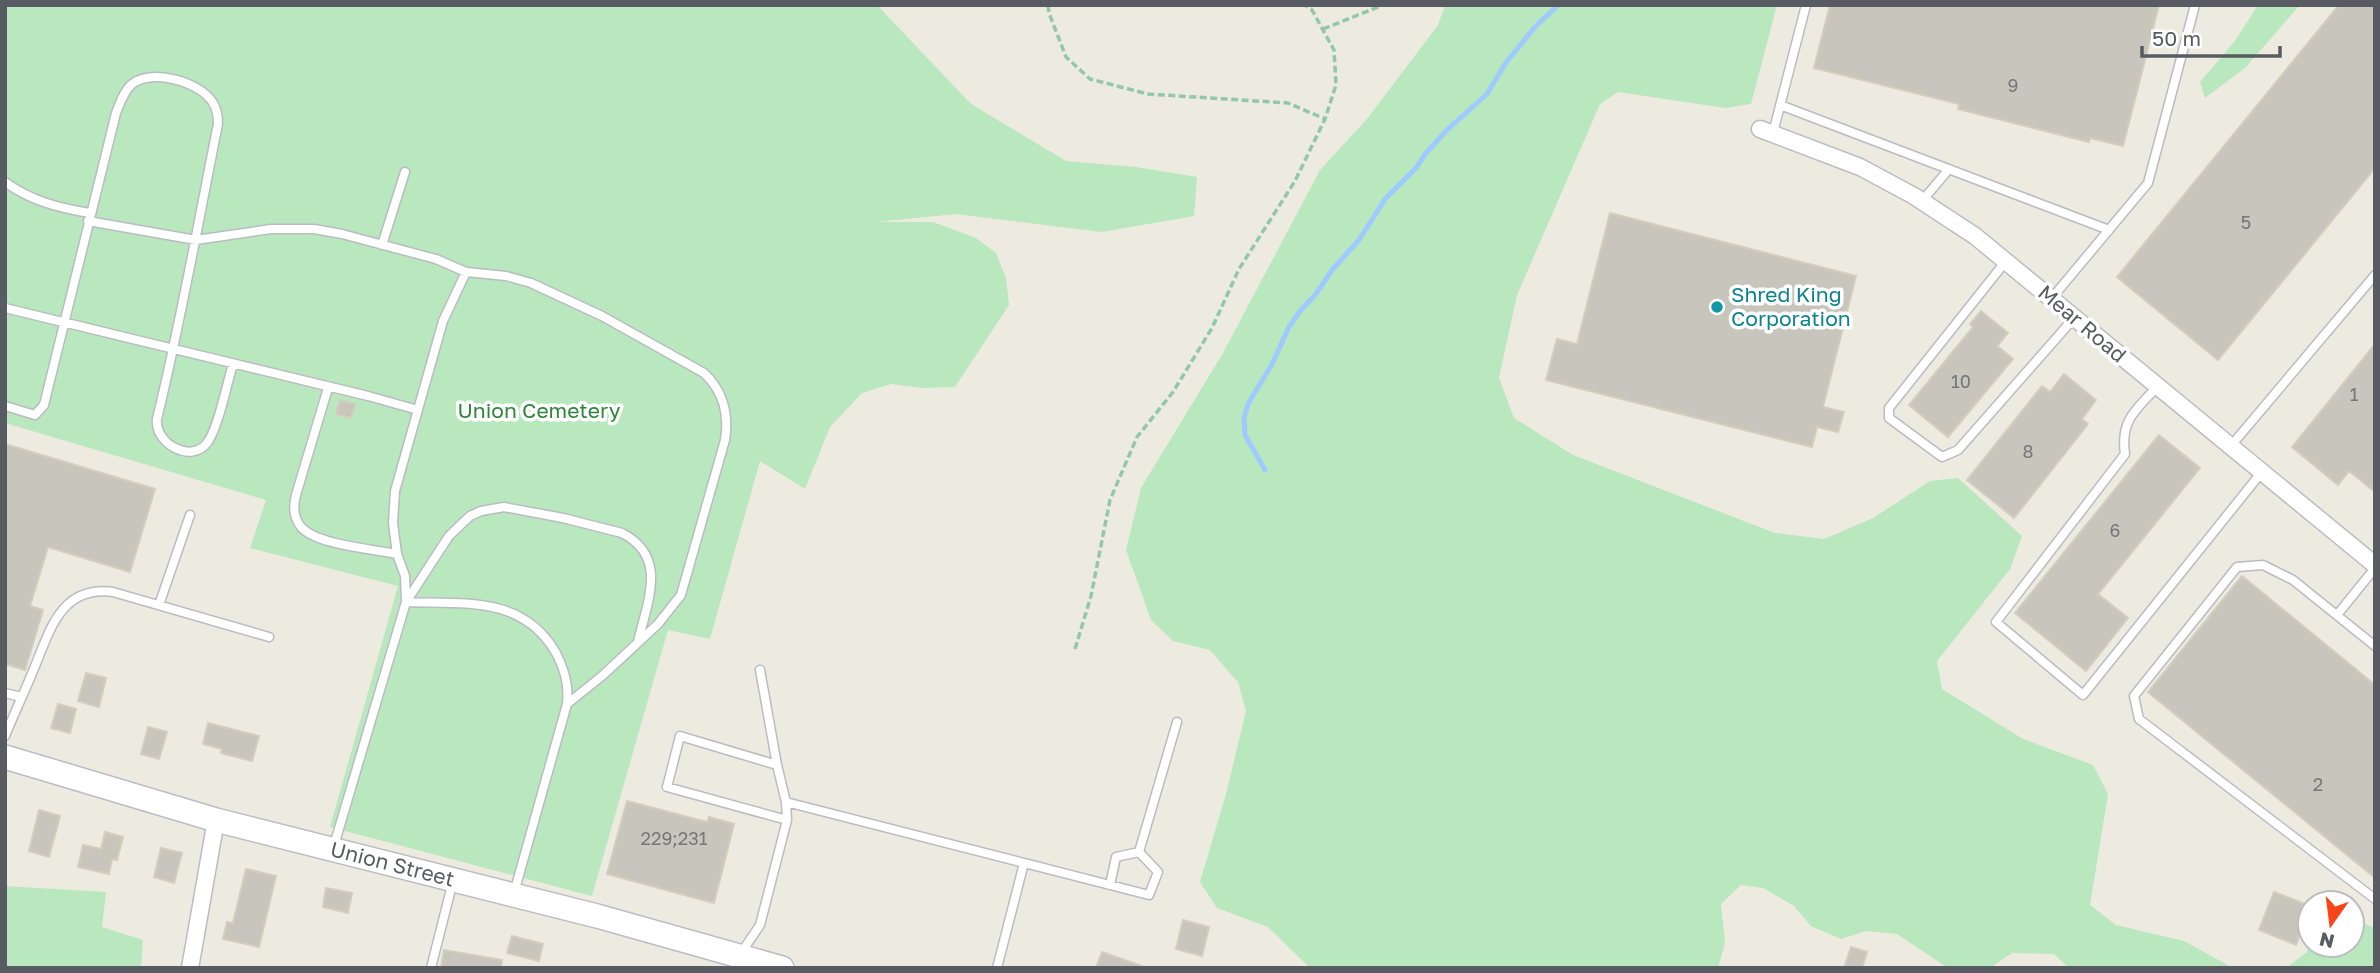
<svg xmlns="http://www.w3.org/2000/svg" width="2380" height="973" font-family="'Golos Text',sans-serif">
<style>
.green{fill:#b9e7be}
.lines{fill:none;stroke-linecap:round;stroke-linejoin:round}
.stream{stroke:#9dcaff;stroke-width:5}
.building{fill:#c8c5bc;stroke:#d2cebd;stroke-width:2}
.lane-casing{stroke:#babcc3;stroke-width:11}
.street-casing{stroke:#babcc3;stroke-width:19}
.secondary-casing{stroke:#babdc5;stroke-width:26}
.path{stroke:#92c8a7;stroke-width:3.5;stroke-dasharray:7 3.5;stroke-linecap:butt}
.lane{stroke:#fff;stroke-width:8}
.street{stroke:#fff;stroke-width:16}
.secondary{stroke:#fff;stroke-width:23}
.culture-dot{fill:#0f9aa8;stroke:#fff;stroke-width:2.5}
.labels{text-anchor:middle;stroke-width:7;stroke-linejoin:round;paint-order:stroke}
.number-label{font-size:18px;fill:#747678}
.culture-label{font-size:21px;fill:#0d838f;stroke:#fff;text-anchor:start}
.street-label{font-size:21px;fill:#585c62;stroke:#fff}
.park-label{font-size:21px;fill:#2e853b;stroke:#fff}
</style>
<rect width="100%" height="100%" fill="#edebdf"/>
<path class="green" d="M5 5H877L971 104 1066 161 1136 167 1197 177 1194 216 1102 232 956 214 876 222H933L976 238 996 253 1006 278 1009 305 955 387 923 388 891 384 862 393 830 427 805 489 760 461 710 639 668 630 592 896 330 827 398 586 250 548 266 500 5 423Z
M1445 5H1777L1751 104 1725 108 1618 92 1600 104 1517 295 1499 378 1514 418 1573 455 1775 533 1824 539 1873 518 1930 481 1958 478 2022 536 2010 569 1937 661 1942 689 2023 739 2093 765 2108 794 2090 905 2116 925 2184 941 2233 968H2069L2054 954 2012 953 1990 968H1948L1897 934 1866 931 1841 939 1811 926 1794 906 1763 888 1741 885 1721 904 1725 943 1718 968H1310L1268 927 1217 908 1200 882 1226 794 1246 711 1238 682 1210 650 1173 641 1151 620 1126 550 1141 488 1223 353 1320 170 1367 119 1438 25Z
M2258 5H2300L2245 68 2205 98 2200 82 2235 41Z
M5 886 106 892 102 927 143 940 141 968H5Z
M2352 919 2375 928V968H2286L2307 952 2310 944 2352 945Z"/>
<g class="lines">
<path class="stream" d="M1265 470 1245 435 1244 418 1248 404 1272 364 1289 327 1300 311 1316 294 1332 270 1359 240 1385 199 1416 168 1426 153 1447 130 1487 94 1505 64 1534 28 1558 5"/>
</g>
<path class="building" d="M1830 5H2159L2123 146 2090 138 2089 142 1958 109 1959 104 1814 68Z
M2339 5H2375V168L2218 360 2117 277Z
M1610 213 1856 276 1823 407 1844 412 1838 432 1817 427 1812 447 1546 380 1557 339 1577 344Z
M1981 311 2008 333 1997 346 2013 359 1948 437 1909 405 1973 327 1970 324Z
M2375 344V492L2349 471 2338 485 2292 447Z
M2064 374 2096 400 2082 419 2088 424 2014 518 1967 480 2042 386 2050 392Z
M340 400 355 404 351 418 336 414Z
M2159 435 2200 468 2098 594 2128 618 2086 671 2015 613Z
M5 444 155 489 130 572 48 547 30 606 43 610 25 670 5 664Z
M2242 576 2375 685V878L2148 692Z
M86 673 106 678 99 707 78 701Z
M58 704 76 709 70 733 51 728Z
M208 723 259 736 252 761 221 753 222 749 203 744Z
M148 727 167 732 159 759 141 754Z
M627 801 707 822 709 817 734 824 714 903 607 874Z
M39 810 60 816 49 857 29 851Z
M105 832 123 837 117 860 112 859 109 874 78 867 83 845 101 849Z
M161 848 182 853 174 883 154 877Z
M246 869 276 876 259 947 223 939 227 922 233 923Z
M326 888 352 893 348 913 323 907Z
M2274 892 2310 906 2296 945 2259 930Z
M1183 920 1209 927 1202 956 1176 949Z
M512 936 543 944 539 961 507 953Z
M1851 947 1867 952 1862 968H1844Z
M444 950 502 960 501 968H441Z
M1102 952 1142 966 1141 968H1096Z"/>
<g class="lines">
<g class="lane-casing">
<path id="lane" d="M1780 105 2109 230
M1773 133 1806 5
M5 182C31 201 59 208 90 213
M1922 201 1949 169
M88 221 196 240 271 229H314L342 234 436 259 466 272
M382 245 405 172
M2006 261 1889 408V418L1942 457 1958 450 2075 317
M2052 298 2148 183 2195 5
M5 308 368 396 418 410
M2157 387C2136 410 2120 420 2125 454L1996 622 2083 695 2261 473
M328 388 296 495C293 506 293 517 301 527 317 545 373 549 397 554
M5 406 35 415 44 405 116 113C120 103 124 91 132 84 152 68 201 82 213 103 217 109 218 116 218 124 198 223 181 321 157 419 154 443 191 464 207 443 218 429 227 383 233 364
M2230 447 2375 275
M159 605 190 515
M2337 615 2375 568
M2375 646 2293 580 2263 565 2237 567 2134 696 2139 719 2375 899
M760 670 777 765
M5 693 21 697
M5 736C14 714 24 693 33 671 49 634 59 585 113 592L269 637
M786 802 777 765 680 736 667 787 787 820
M333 849 406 602 449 536 470 516 481 511 504 507 563 518 622 533C669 557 647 602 638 642
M1110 885 1116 857 1139 852
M514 893 567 704C569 685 565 670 556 653 523 595 463 604 406 602L405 576 397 554 393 523 395 491 443 321 466 272 506 276 531 283 602 316 704 373C724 392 729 414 725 440L681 595 658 624 602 676 567 704
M741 953 760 925 787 820 786 802 1149 895 1158 872 1139 852 1177 722
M431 968 453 881
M997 968 1024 863"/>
</g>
<g class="street-casing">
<path id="street" d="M1760 129 1860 167 1914 196 1975 236 2375 565
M190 968 216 820"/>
</g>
<g class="secondary-casing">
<g id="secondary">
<path id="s1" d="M5 757 216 820 597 916 782 968"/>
</g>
</g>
<path class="path" d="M1048 5 1049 13 1066 57 1090 79 1148 94 1288 103 1325 119
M1323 29 1383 5
M1075 649 1091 596 1110 500 1137 437 1173 392 1212 328 1239 269 1295 181 1325 119 1336 85 1334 50 1312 10 1305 5"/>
<use href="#lane" class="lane"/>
<use href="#street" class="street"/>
<use href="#secondary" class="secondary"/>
</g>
<circle class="culture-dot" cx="1717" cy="307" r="7"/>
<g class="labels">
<g class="number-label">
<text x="2013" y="92">9</text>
<text x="2246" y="229">5</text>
<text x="1961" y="388">10</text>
<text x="2354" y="401">1</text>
<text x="2028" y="458">8</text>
<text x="2115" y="537">6</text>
<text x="2318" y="791">2</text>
<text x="674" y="845">229;231</text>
</g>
<g class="culture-label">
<text x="1731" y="302">Shred King<tspan x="1731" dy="24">Corporation</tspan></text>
</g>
<g class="street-label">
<text transform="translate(2082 324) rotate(40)" y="7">Mear Road</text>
<text dy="7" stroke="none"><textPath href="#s1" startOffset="402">Union Street</textPath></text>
</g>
<g class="park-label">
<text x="539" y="418">Union Cemetery</text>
</g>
</g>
<rect width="2380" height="973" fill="none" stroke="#585c62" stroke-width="14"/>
<g transform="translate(2331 924) rotate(194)"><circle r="33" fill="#ffffff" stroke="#bcbec0" stroke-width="2"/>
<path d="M0-5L12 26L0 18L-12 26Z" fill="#f7441b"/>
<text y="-10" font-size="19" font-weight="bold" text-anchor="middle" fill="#585c62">N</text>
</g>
<path d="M2142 46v10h138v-10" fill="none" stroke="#585c62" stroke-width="3.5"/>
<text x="2152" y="46" font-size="21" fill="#585c62" stroke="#ffffff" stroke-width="5" paint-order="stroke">50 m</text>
</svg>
